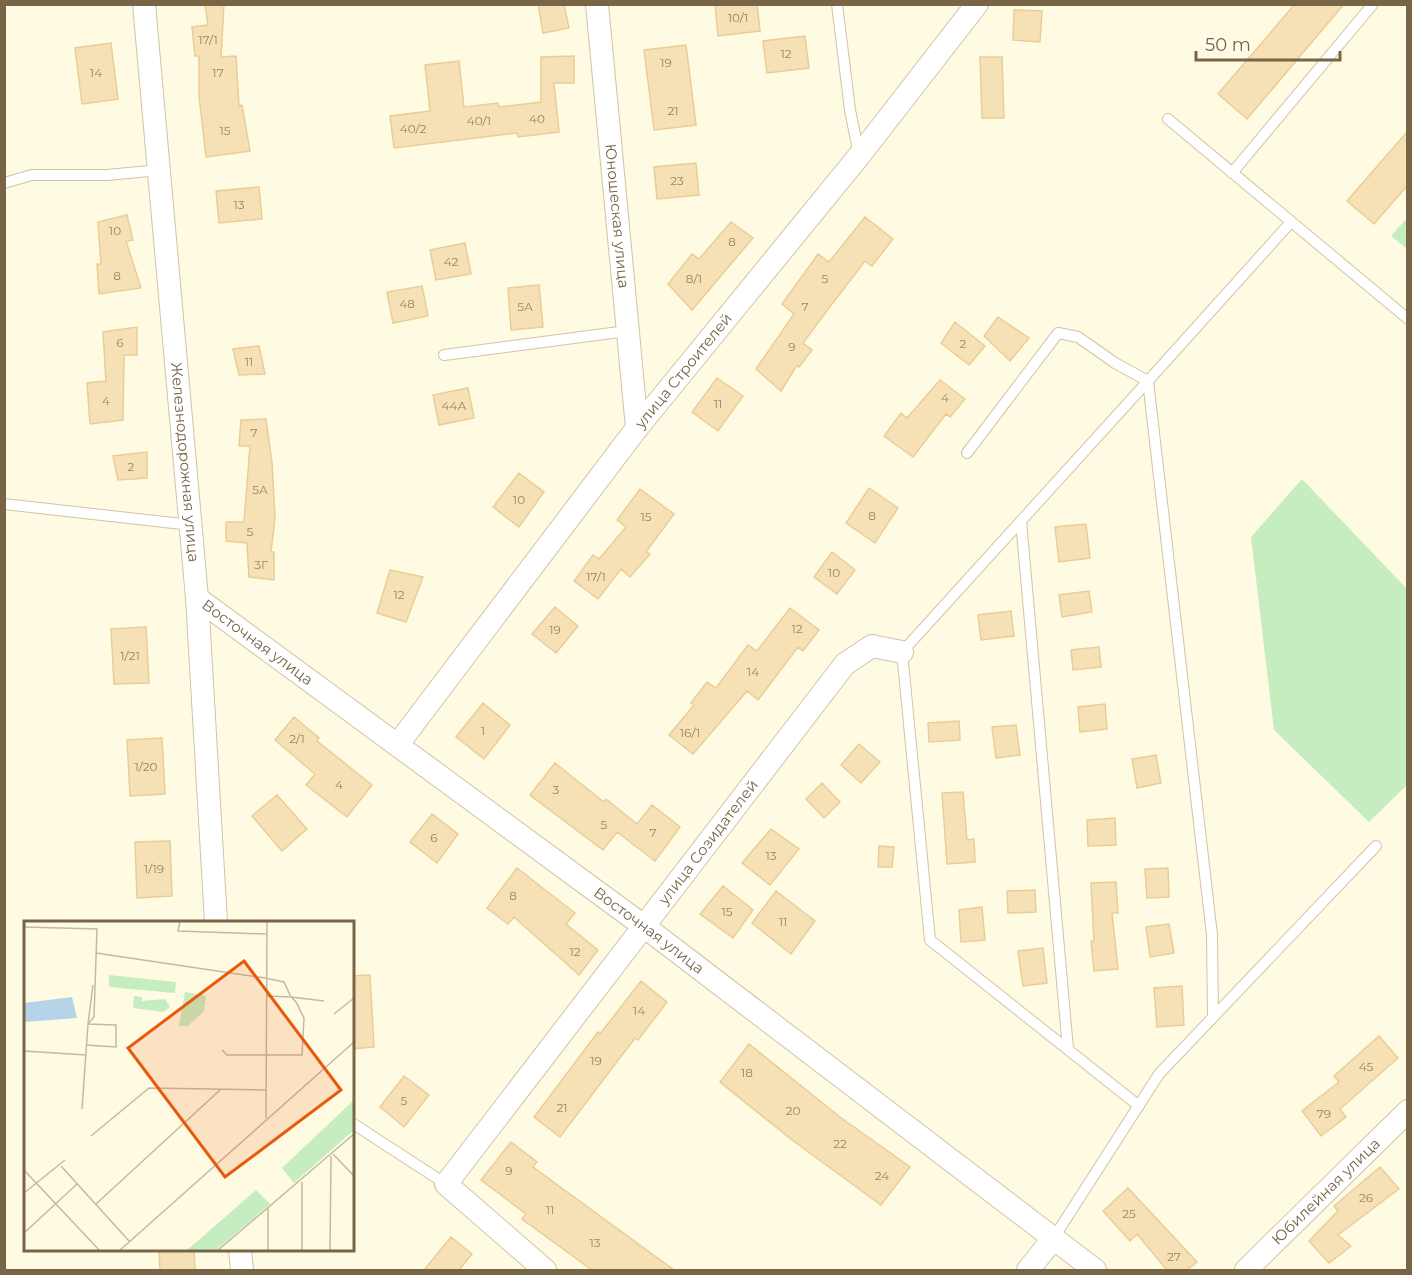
<svg xmlns="http://www.w3.org/2000/svg" width="1412" height="1275" font-family="Montserrat,sans-serif">
<style>
.green{fill:#c5edbf}
.building{fill:#f6e1b7;stroke:#eacd96;stroke-width:1.5}
.lines{fill:none;stroke-linecap:round;stroke-linejoin:round}
.service-casing{stroke:#d0c4a8;stroke-width:12}
.minor-casing{stroke:#d0c4a8;stroke-width:24}
.service{stroke:#fff;stroke-width:10}
.minor{stroke:#fff;stroke-width:22}
.labels{text-anchor:middle;stroke-width:5;stroke-linejoin:round;paint-order:stroke}
.number-label{font-size:12px;fill:#988462}
.street-label{font-size:15px;fill:#786546;stroke:#fffcea}
.inset-road{fill:none;stroke:#c4ba9f;stroke-width:1.5}
.view{fill:#e8590c;fill-opacity:0.15;stroke:#e8590c;stroke-width:3}
.inset-edge{fill:none;stroke:#786546;stroke-width:3}
</style>
<rect width="100%" height="100%" fill="#fefbe2"/>
<path class="green" d="M1407 218V249L1391 236Z
M1302 479 1407 589V785L1369 822 1274 730 1251 537Z"/>
<path class="building" d="M205 4H224L221 57 236 56 239 106 242 105 250 151 206 157 199 96V56H195L192 27 208 25Z
M538 4H564L569 28 543 33Z
M715 4H757L760 31 718 36Z
M1295 4H1344L1247 119 1218 94Z
M1014 10 1042 11 1040 42 1013 40Z
M805 36 809 68 767 73 763 41Z
M111 43 118 99 82 104 75 48Z
M686 45 696 125 654 130 644 50Z
M574 56V83H554L559 132 518 137 517 133 394 148 390 116 430 111 425 65 459 61 464 107 498 103 499 107 541 102V57Z
M980 57H1002L1004 118H982Z
M1407 132V186L1374 224 1347 201Z
M696 163 699 195 657 199 654 167Z
M259 187 262 219 219 223 216 191Z
M127 215 133 240 126 241 141 288 99 294 97 264H101L98 222Z
M865 217 893 239 872 266 865 261 832 304 803 343 812 350 799 367 797 365 781 391 756 369 794 314 782 304 818 254 829 262Z
M731 222 753 238 692 310 668 284 692 254 699 259Z
M465 243 471 274 436 280 430 250Z
M539 285 543 327 511 330 508 288Z
M422 286 428 316 393 323 387 292Z
M998 317 1029 338 1010 361 984 336Z
M955 322 985 346 969 365 941 343Z
M137 327V355H124L123 420 90 424 87 383 106 381 103 332Z
M259 346 265 374 239 375 233 349Z
M717 378 743 396 718 431 692 412Z
M940 380 965 399 950 417 946 414 913 457 884 436 901 413 907 418Z
M468 388 474 418 439 425 433 395Z
M266 419 272 463 275 518 271 552H274V580L249 577 247 543 226 541V522H244L250 446H239L241 420Z
M147 452V478L118 480 113 456Z
M519 473 544 492 519 527 493 507Z
M869 488 898 508 875 543 846 523Z
M640 489 674 514 646 552 650 554 630 577 621 569 598 599 574 581 593 555 599 559 626 527 617 520Z
M1086 524 1090 558 1059 562 1055 527Z
M832 552 855 570 837 594 814 577Z
M390 570 423 577 406 622 377 613Z
M1089 591 1092 612 1062 617 1059 595Z
M555 607 578 626 556 653 532 634Z
M790 608 819 630 803 651 798 647 758 700 747 691 693 754 669 735 694 705 691 703 707 682 716 688 748 645 757 651Z
M1011 611 1014 636 981 640 978 615Z
M146 627 149 683 114 684 111 629Z
M1099 647 1101 667 1073 670 1071 650Z
M483 703 510 725 484 759 456 737Z
M1105 704 1107 729 1080 732 1078 707Z
M294 717 319 738 317 741 372 785 347 817 306 785 315 774 275 740Z
M959 721 960 740 929 742 928 723Z
M1016 725 1020 755 996 758 992 727Z
M162 738 165 794 130 796 127 740Z
M859 744 880 762 861 783 841 765Z
M1156 755 1161 783 1137 788 1132 759Z
M555 763 604 802 606 799 637 824 652 805 680 827 655 861 617 832 603 850 530 795Z
M822 783 840 802 824 818 806 799Z
M963 792 967 840 974 839 975 862 947 864 942 793Z
M277 795 307 829 282 851 252 816Z
M432 814 458 834 437 863 410 842Z
M1115 818 1116 845 1088 846 1087 820Z
M771 829 799 849 770 885 742 863Z
M170 841 172 896 137 898 135 842Z
M879 846 894 847 892 867H878Z
M517 868 575 913 566 924 598 950 579 975 514 917 508 924 487 908Z
M1168 868 1169 897 1147 898 1145 869Z
M1116 882 1118 913H1112L1118 969 1094 971 1091 941H1094L1091 883Z
M723 886 753 910 733 938 700 914Z
M1035 890 1036 912 1008 913 1007 891Z
M776 891 815 921 791 954 752 923Z
M982 907 985 940 961 942 959 910Z
M1169 924 1174 953 1150 957 1146 927Z
M1043 948 1047 983 1023 986 1018 951Z
M370 975 374 1047 352 1049V976Z
M641 981 667 1002 638 1040 635 1038 560 1137 534 1117 598 1032 600 1034Z
M1182 986 1184 1025 1157 1027 1154 988Z
M1379 1036 1398 1058 1340 1109 1346 1117 1321 1136 1302 1111 1339 1082 1334 1076Z
M749 1044 840 1117 910 1167 881 1205 792 1140 720 1082Z
M404 1076 429 1095 404 1127 380 1107Z
M511 1142 537 1162 533 1167 674 1270H592L522 1219 526 1214 481 1180Z
M1380 1167 1399 1189 1338 1235 1351 1246 1329 1263 1309 1241 1338 1211 1334 1206Z
M1128 1188 1197 1262 1187 1270H1167L1137 1234 1130 1241 1103 1211Z
M451 1237 472 1254 459 1270H424Z
M159 1250H194L195 1270H160Z"/>
<g class="lines">
<g class="service-casing">
<path id="service" d="M837 4 850 110 859 155
M1168 119 1408 319
M1232 173 1373 4
M4 183 32 175H107L160 170
M444 355 627 331
M967 453 1058 333 1078 337 1115 363 1148 381 1291 222
M4 504 191 525
M1021 521 1068 1049
M1139 1106 930 940 902 652 1148 381 1212 935 1213 1017
M352 1123 446 1184
M1053 1239 1159 1074 1376 846"/>
</g>
<g class="minor-casing">
<g id="minor">
<path id="s1" d="M144 4 197 598 216 922"/>
<path id="s2" d="M597 4 637 428"/>
<path id="s3" d="M197 598 645 927 1095 1270"/>
<path id="s4" d="M398 744 637 428 859 156 977 4"/>
<path d="M240 1250 242 1270"/>
<path id="s5" d="M545 1270 446 1184 845 664 872 646 902 652"/>
<path d="M1028 1270 1053 1239"/>
<path id="s6" d="M1246 1270 1408 1111"/>
</g>
</g>
<use href="#service" class="service"/>
<use href="#minor" class="minor"/>
</g>
<g class="labels">
<g class="number-label">
<text x="738" y="22">10/1</text>
<text x="208" y="44">17/1</text>
<text x="786" y="58">12</text>
<text x="666" y="67">19</text>
<text x="96" y="77">14</text>
<text x="218" y="77">17</text>
<text x="673" y="115">21</text>
<text x="537" y="123">40</text>
<text x="479" y="125">40/1</text>
<text x="413" y="133">40/2</text>
<text x="225" y="135">15</text>
<text x="677" y="185">23</text>
<text x="239" y="209">13</text>
<text x="115" y="235">10</text>
<text x="732" y="246">8</text>
<text x="451" y="266">42</text>
<text x="117" y="280">8</text>
<text x="694" y="283">8/1</text>
<text x="825" y="283">5</text>
<text x="407" y="308">48</text>
<text x="525" y="311">5А</text>
<text x="805" y="311">7</text>
<text x="120" y="347">6</text>
<text x="963" y="348">2</text>
<text x="792" y="351">9</text>
<text x="249" y="366">11</text>
<text x="945" y="402">4</text>
<text x="106" y="405">4</text>
<text x="718" y="408">11</text>
<text x="454" y="410">44А</text>
<text x="254" y="437">7</text>
<text x="131" y="471">2</text>
<text x="260" y="494">5А</text>
<text x="519" y="504">10</text>
<text x="872" y="520">8</text>
<text x="646" y="521">15</text>
<text x="250" y="536">5</text>
<text x="261" y="569">3Г</text>
<text x="834" y="577">10</text>
<text x="596" y="581">17/1</text>
<text x="399" y="599">12</text>
<text x="797" y="633">12</text>
<text x="555" y="634">19</text>
<text x="130" y="660">1/21</text>
<text x="753" y="676">14</text>
<text x="483" y="735">1</text>
<text x="690" y="737">16/1</text>
<text x="297" y="743">2/1</text>
<text x="146" y="771">1/20</text>
<text x="339" y="789">4</text>
<text x="556" y="794">3</text>
<text x="604" y="829">5</text>
<text x="653" y="837">7</text>
<text x="434" y="842">6</text>
<text x="771" y="860">13</text>
<text x="154" y="873">1/19</text>
<text x="513" y="900">8</text>
<text x="727" y="916">15</text>
<text x="783" y="926">11</text>
<text x="575" y="956">12</text>
<text x="639" y="1015">14</text>
<text x="596" y="1065">19</text>
<text x="1366" y="1071">45</text>
<text x="747" y="1077">18</text>
<text x="404" y="1105">5</text>
<text x="562" y="1112">21</text>
<text x="793" y="1115">20</text>
<text x="1324" y="1118">79</text>
<text x="840" y="1148">22</text>
<text x="509" y="1175">9</text>
<text x="882" y="1180">24</text>
<text x="1366" y="1202">26</text>
<text x="550" y="1214">11</text>
<text x="1129" y="1218">25</text>
<text x="595" y="1247">13</text>
<text x="1174" y="1261">27</text>
</g>
<g class="street-label">
<text dy="5" stroke="none"><textPath href="#s2" startOffset="213">Юношеская улица</textPath></text>
<text dy="5" stroke="none"><textPath href="#s4" startOffset="470">улица Строителей</textPath></text>
<text dy="5" stroke="none"><textPath href="#s1" startOffset="460">Железнодорожная улица</textPath></text>
<text dy="5" stroke="none"><textPath href="#s3" startOffset="75">Восточная улица</textPath></text>
<text dy="5" stroke="none"><textPath href="#s5" startOffset="562">улица Созидателей</textPath></text>
<text dy="5" stroke="none"><textPath href="#s3" startOffset="561">Восточная улица</textPath></text>
<text dy="5" stroke="none"><textPath href="#s6" startOffset="112">Юбилейная улица</textPath></text>
</g>
</g>
<g transform="translate(24 921)">
<rect width="330" height="330" fill="#fefbe2"/>
<path d="M85 54 152 61 151 72 85 66ZM161 71 182 75 180 90 164 105H155ZM110 75 118 76V80L141 78 146 86 139 91 109 87ZM330 179V209L270 262 258 247ZM232 269 246 283 191 330H162Z" fill="#c5edbf"/>
<path d="M48 76 53 97 0 101V82Z" fill="#b5d3e9"/>
<path class="inset-road" d="M156 0 154 10 242 13M0 6 73 8 70 96 64 103 58 188M72 32 241 57 260 61 267 76 300 80M310 93 330 77M62 124 92 126V104L64 103 69 64M198 129 203 134H278L280 97 272 81 267 76 242 75M0 130 62 134M242 197 243 0M67 215 125 167 241 169M309 233 330 255M37 245 106 321M0 249 76 330M278 261V330M0 272 41 239M72 283 196 169M244 287V330M0 312 53 263M95 330 330 121M193 330 330 213M306 330 307 235"/>
<path class="view" d="M220 40 317 169 201 256 104 127Z"/>
<rect width="330" height="330" class="inset-edge"/>
</g>
<rect width="1412" height="1275" fill="none" stroke="#786546" stroke-width="12"/>
<path d="M1196 51v9h144v-9" fill="none" stroke="#786546" stroke-width="3"/>
<text x="1205" y="51" font-size="18" fill="#786546" stroke="#fffcea" stroke-width="4.5" paint-order="stroke">50 m</text>
</svg>
